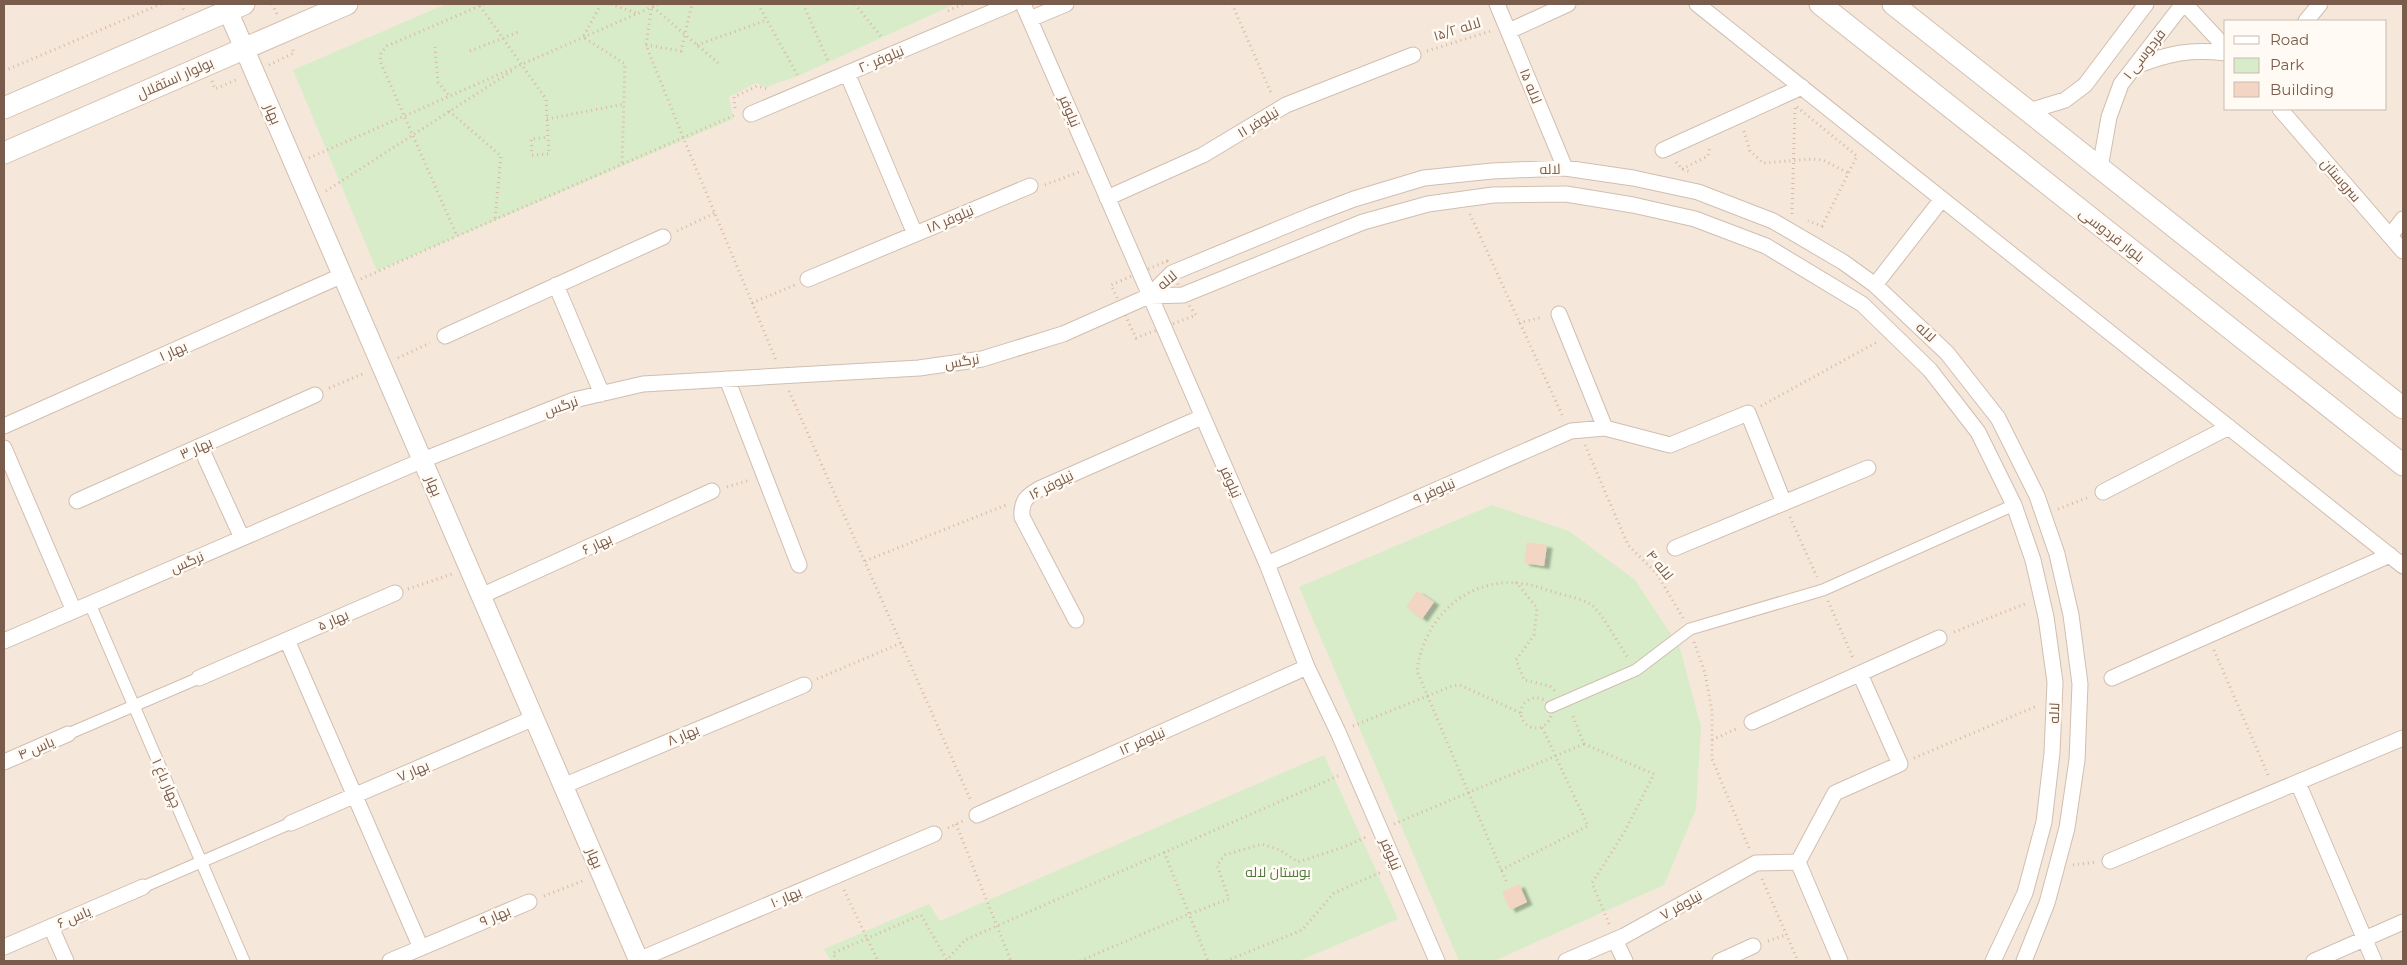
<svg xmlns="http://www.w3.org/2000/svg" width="2407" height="965" font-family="Montserrat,Cairo,sans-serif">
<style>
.residential{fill:#f5e8da;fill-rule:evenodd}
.green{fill:#d8ecc9}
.building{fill:#f3d5c3;filter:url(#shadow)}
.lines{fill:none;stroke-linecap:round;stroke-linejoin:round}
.pedestrian-casing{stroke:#d1beb0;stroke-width:13}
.minor-casing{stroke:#d1beb0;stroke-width:17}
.tertiary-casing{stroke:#d1beb0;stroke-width:21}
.secondary-casing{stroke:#d6c0b0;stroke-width:23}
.path{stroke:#d9b8a5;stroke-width:3;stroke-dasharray:1 4;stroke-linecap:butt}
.pedestrian{stroke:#fff;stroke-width:11}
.minor{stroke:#fff;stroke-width:15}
.tertiary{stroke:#fff;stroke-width:19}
.secondary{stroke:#fff;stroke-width:21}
.labels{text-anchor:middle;stroke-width:5;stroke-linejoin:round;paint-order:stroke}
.street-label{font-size:14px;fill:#7a5c4d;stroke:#fffaf3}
.park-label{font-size:14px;fill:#537a41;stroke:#fffaf3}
</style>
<defs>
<filter id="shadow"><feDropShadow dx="5.5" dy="3" stdDeviation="1" flood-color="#0004"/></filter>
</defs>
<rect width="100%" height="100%" fill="#fdf6ec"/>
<path class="residential" d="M4 4H2403V961H4ZM2226 21H2386V109H2226Z"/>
<path class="green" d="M446 4H955L798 76 766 87 756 83 729 97 733 119 377 271 293 70Z
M1492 505 1569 531 1635 580 1680 648 1701 727 1696 809 1664 885 1494 961H1459L1299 587Z
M1324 755 1398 919 1299 961H831L824 949 929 904 940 921Z"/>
<path class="building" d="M1527 542 1547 545 1544 566 1524 563Z
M1417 591 1434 602 1422 619 1406 607Z
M1519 884 1527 902 1510 910 1502 892Z"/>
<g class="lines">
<g class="pedestrian-casing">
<path id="pedestrian" d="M90 604 244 961
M1551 707 1636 670 1690 629 1823 590 2014 505
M68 734 199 678
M143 887 291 823"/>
</g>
<g class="minor-casing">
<path id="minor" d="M1023 4 1267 564 1307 667 1338 732 1437 961
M1497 4 1565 168
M1697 4 2403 566
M2185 4 2226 48
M1030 19 1066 4
M2306 21 2320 4
M1509 31 1568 4
M2136 66C2170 53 2189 49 2226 53
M847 73 915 234
M2280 109 2403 251
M2029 111 2065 100 2085 85 2146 4
M751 114 1011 4
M1663 150 1802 87
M2100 168 2109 117 2121 84 2183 4
M1107 198 1203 155 1286 105 1413 55
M2390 236 2403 219
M808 279 1030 186
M556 285 602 394
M1875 285 1942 199
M1149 296 1183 295 1363 222 1428 204 1493 195 1566 194 1633 205 1695 219 1766 246 1862 304 1930 370 1978 432 2014 505 2033 560 2046 617 2055 682 2052 753 2044 822 2025 893 1993 961
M1559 314 1605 428
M445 336 663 237
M727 379 799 565
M4 426 343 275
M200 446 242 538
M4 448 74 611
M2103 492 2229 427
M77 501 315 395
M1675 548 1868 468
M1267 564 1571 431 1605 428 1670 445 1748 413 1784 503
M481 596 712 491
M1076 620 1022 517C1021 500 1027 496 1041 488L1202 417
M287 640 421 948
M4 641 423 460 574 400 643 384 919 368 982 359 1063 334 1149 296 1172 273 1312 215 1354 199 1424 178 1492 171 1565 168 1633 178 1698 192 1773 221 1843 262 1875 285 1947 353 1998 418 2037 496 2057 554 2071 615 2080 684 2077 760 2067 828 2047 903 2024 961
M199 678 395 593
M2112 678 2390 555
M1752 722 1939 638
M4 762 68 734
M2298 783 2374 961
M563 786 804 685
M977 815 1307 667
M291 823 534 718
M2110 861 2403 738
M51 927 66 961
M1615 940 1625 961
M4 947 143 887
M390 961 529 902
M636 961 934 834
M1566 961 1624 936 1756 863 1798 862
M1720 961 1753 946
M1840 961 1798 862 1835 793 1900 764 1860 674
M2314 961 2403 922"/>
</g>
<g class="tertiary-casing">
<path id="tertiary" d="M228 11 639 961"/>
</g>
<g class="secondary-casing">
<path id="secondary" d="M1820 4 2403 465
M1893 4 2403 408
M4 108 244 4
M4 153 347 4"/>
</g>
<path class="path" d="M181 4 184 11
M272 4 277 14
M484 4 387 46 381 53 380 61 457 236 735 115
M601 4 583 37 625 64 622 164
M611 4 636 13
M652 4 646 45 683 137 776 360
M758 4 798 76
M803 4 829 63
M855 4 883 39
M1232 4 1272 95
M480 6 546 99 549 154 532 155 531 139 548 137
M653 7 718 63
M948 11 964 4
M646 45 681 51 692 4
M697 45 767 20
M435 47 438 82 450 97
M470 51 521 31
M1427 51 1491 31
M269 65 294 53 292 47
M4 71 161 4
M212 81 215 89 238 79
M1797 107 1857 156 1822 226 1808 221
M735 108 734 97 757 86 768 89
M449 111 501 156 495 219
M547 119 624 104
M1744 131 1750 151 1763 163 1812 159 1823 160 1848 173
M309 158 659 4
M1676 162 1682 169 1691 172
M1682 169 1708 156 1710 147
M1045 185 1079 172
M326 191 512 71
M1470 214 1563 417
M1792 214 1795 107
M677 231 715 213
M1167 261 1186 301 1196 315 1136 338 1111 285Z
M361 279 457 236
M752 303 795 285
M1519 323 1543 317
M398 358 430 343
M329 388 365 373
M789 391 971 801
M1761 406 1879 341
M1585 445 1628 545 1657 574 1683 618
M727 487 750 480
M2058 509 2089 497
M1790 517 1817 577
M865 561 1006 505
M1516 582 1537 608 1534 635 1516 660 1524 680 1550 686 1555 691
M408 589 452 574
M1828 601 1854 660
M1954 632 2027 603
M1694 642 1705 673 1712 711V759L1749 848
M2214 650 2269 777
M817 679 901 643
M1521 713a15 15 0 1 1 30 0a15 15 0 1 1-30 0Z
M1353 726 1452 686 1460 685 1521 713
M1712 740 1738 728
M1584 744 1654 774 1625 831 1592 883 1610 926
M1914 758 2037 706
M956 824 1011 961
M1394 824 1584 744 1572 714
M948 828 963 821
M1164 852 1208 961
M2073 865 2096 862
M1501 870 1588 826 1542 727
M1762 879 1798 961
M1506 881 1417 671C1423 621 1463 579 1517 583 1531 584 1544 589 1557 593 1567 596 1585 599 1593 606 1605 618 1619 645 1629 659
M844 890 878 961
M544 896 585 880
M1768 941 1786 935
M837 961 833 953 921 915 947 960
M946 961 965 940 1340 775
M1080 961 1189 914 1229 899 1217 865 1225 855 1262 844 1280 850 1298 862 1344 847 1368 836
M1226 961 1302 930 1334 893 1381 872"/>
<use href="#pedestrian" class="pedestrian"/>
<use href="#minor" class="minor"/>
<use href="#tertiary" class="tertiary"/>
<use href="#secondary" class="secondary"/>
</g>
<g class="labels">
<g class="street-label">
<text transform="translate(1457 29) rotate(-17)" y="5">لاله ۱۵/۲</text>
<text transform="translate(2144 54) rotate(-52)" y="5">فردوسی ۱</text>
<text transform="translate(881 59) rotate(-23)" y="5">نیلوفر ۲۰</text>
<text transform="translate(175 78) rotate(-24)" y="5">بولوار استقلال</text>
<text transform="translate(1531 86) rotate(68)" y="5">لاله ۱۵</text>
<text transform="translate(1070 111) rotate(67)" y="5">نیلوفر</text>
<text transform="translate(273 114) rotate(67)" y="5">بهار</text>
<text transform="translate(1258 122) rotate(-31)" y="5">نیلوفر ۱۱</text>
<text transform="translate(1550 169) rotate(-2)" y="5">لاله</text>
<text transform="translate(2341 180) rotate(49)" y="5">سروستان</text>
<text transform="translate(950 219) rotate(-23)" y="5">نیلوفر ۱۸</text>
<text transform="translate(2112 235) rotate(38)" y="5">بلوار فردوسی</text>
<text transform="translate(1167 280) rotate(-40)" y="5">لاله</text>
<text transform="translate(1926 332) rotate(43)" y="5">لاله</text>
<text transform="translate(173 351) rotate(-24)" y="5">بهار ۱</text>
<text transform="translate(962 361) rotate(-9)" y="5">نرگس</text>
<text transform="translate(561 406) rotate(-19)" y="5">نرگس</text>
<text transform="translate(196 448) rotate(-24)" y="5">بهار ۳</text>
<text transform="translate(1231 482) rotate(66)" y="5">نیلوفر</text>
<text transform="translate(1051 485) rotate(-27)" y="5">نیلوفر ۱۶</text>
<text transform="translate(434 486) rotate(67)" y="5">بهار</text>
<text transform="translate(1434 491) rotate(-24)" y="5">نیلوفر ۹</text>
<text transform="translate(597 544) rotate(-25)" y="5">بهار ۶</text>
<text transform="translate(187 562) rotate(-23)" y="5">نرگس</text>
<text transform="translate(1660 565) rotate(51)" y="5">لاله ۴</text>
<text transform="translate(333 620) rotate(-23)" y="5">بهار ۵</text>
<text transform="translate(2054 713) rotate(-88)" y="5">لاله</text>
<text transform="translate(683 735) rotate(-23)" y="5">بهار ۸</text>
<text transform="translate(1142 741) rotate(-24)" y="5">نیلوفر ۱۲</text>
<text transform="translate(36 748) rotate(-23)" y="5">یاس ۴</text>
<text transform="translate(413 771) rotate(-23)" y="5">بهار ۷</text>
<text transform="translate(167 783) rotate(66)" y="5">چهار باغ ۱</text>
<text transform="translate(1391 854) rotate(67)" y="5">نیلوفر</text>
<text transform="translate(595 858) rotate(67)" y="5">بهار</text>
<text transform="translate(786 897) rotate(-23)" y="5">بهار ۱۰</text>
<text transform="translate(1681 905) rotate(-29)" y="5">نیلوفر ۷</text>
<text transform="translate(495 916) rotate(-23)" y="5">بهار ۹</text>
<text transform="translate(74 917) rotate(-23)" y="5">یاس ۶</text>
</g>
<g class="park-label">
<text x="1278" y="877">بوستان لاله</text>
</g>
</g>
<rect width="2407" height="965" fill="none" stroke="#7a5c4d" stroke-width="10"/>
<rect x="2224" y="20" width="162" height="90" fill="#fffaf3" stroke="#cabbb1"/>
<rect x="2234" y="36" width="25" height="8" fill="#ffffff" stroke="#cabbb1"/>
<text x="2270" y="45" font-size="15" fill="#7a5c4d">Road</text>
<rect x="2234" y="58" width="25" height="15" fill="#d8ecc9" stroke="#cabbb1"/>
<text x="2270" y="70" font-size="15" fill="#7a5c4d">Park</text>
<rect x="2234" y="82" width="25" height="15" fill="#f3d5c3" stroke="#cabbb1"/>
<text x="2270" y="95" font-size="15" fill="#7a5c4d">Building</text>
</svg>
